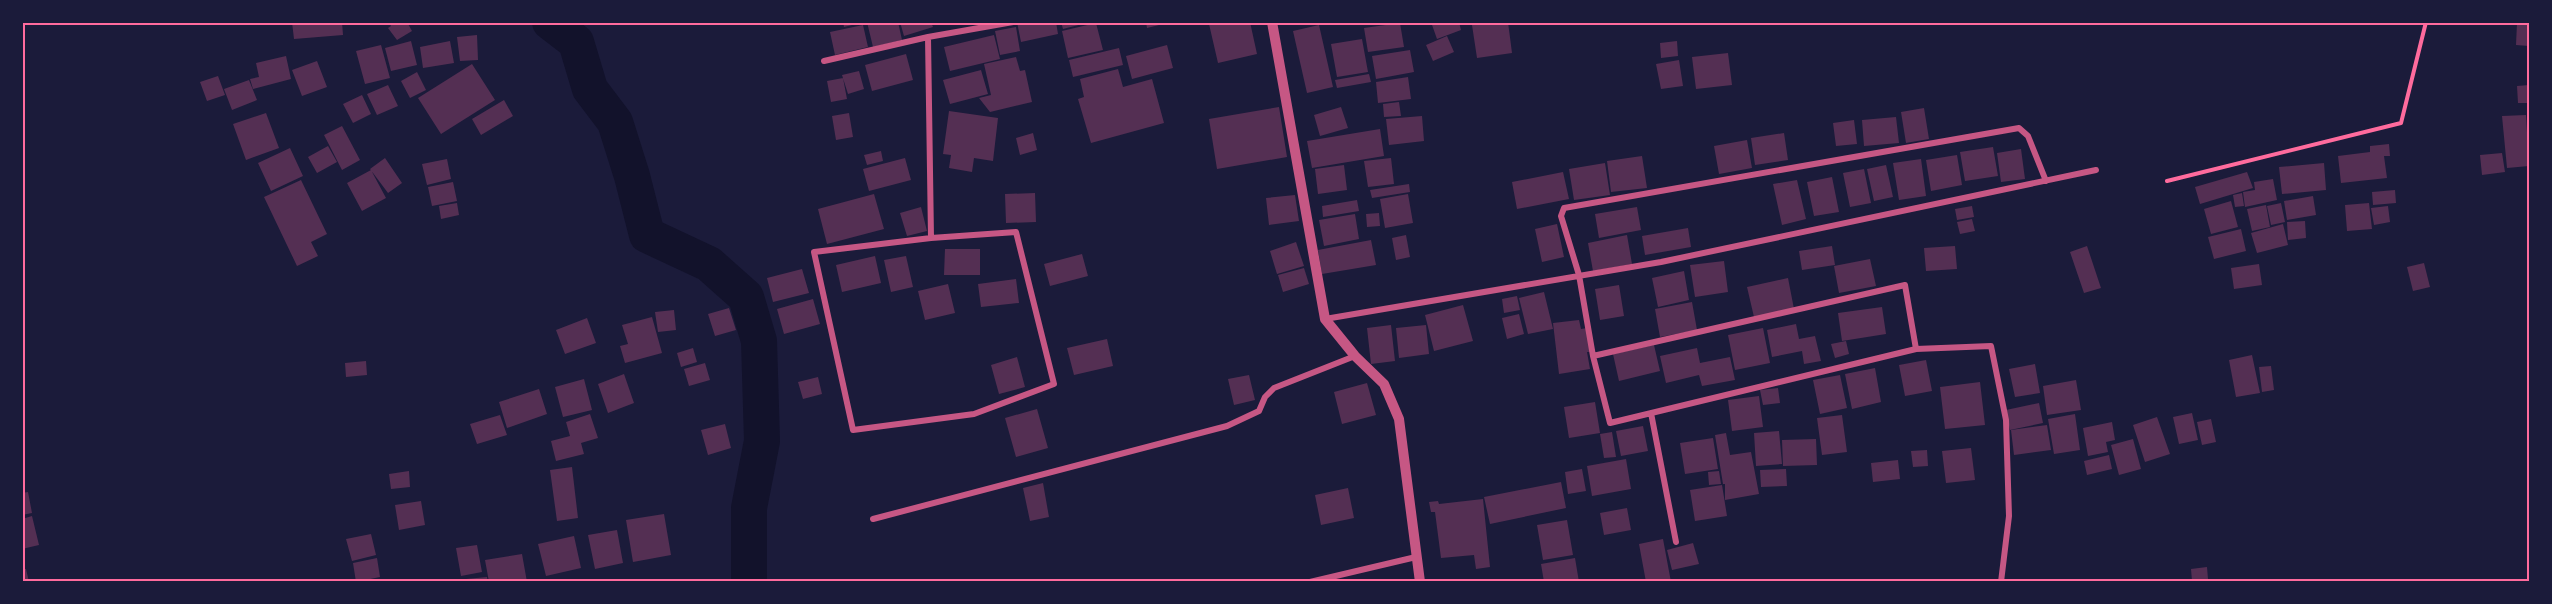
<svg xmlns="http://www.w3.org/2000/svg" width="2552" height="604" font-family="'Archivo Narrow',sans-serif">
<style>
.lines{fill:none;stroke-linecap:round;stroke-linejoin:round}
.river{stroke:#12122b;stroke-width:36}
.building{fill:#542f53}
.path{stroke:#ff6b9d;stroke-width:4}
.minor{stroke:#c65784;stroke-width:6}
.tertiary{stroke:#c65784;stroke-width:10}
.neatline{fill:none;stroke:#ff6b9d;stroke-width:2}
</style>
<rect width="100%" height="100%" fill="#1b1b3a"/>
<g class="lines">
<path class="river" d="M550 22 576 42 590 89 615 122 632 176 647 235 709 264 746 297 759 341 762 441 749 508V582"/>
</g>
<path class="building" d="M292 22H342L343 35 294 39Z
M389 22H407L412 31 397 40 388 28 391 26Z
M843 22H860V23L844 27Z
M867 22H898L902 40 873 47Z
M900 22H931L933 27 904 36Z
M1017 22H1056L1058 34 1021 42Z
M1061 22H1086V23L1063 29Z
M1146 22H1167V23L1147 28Z
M1216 22H1250L1257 54 1218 63 1209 24Z
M1431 22H1459L1461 30 1437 39Z
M1489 22H1508L1512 53 1477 58 1472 25Z
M1096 23 1103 50 1068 58 1062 31Z
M1400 23 1404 47 1368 52 1364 28Z
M2517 23H2529V46L2516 45Z
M863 25 868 47 835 55 830 32Z
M1319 25 1333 87 1307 93 1293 31Z
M1016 27 1020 51 1000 55 995 31Z
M477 35 478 60 460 61 457 37Z
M994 35 1000 59 950 71 944 47Z
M1447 36 1454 52 1433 61 1426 45Z
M1362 39 1368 72 1337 77 1331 44Z
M411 41 417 65 391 71 385 48Z
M450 41 454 63 423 68 420 47Z
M1677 41 1678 56 1661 58 1660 43Z
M381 45 390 78 365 84 356 51Z
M1167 45 1173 68 1132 79 1126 56Z
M1119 48 1123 65 1073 77 1069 60Z
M1410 50 1414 72 1376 79 1372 56Z
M1728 53 1732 85 1696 89 1692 57Z
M906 54 913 80 872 91 865 65Z
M286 56 291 79 253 89 250 79 259 77 256 63Z
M1016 57 1020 71 1025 70 1032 102 990 112 979 98 991 95 984 64Z
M1679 60 1683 86 1661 89 1656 64Z
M317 61 327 87 302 96 292 70Z
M472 64 495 100 441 134 418 98Z
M1118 69 1123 87 1152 79 1164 123 1091 143 1078 99 1084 97 1080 79Z
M981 70 988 94 950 104 943 80Z
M859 71 864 89 848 94 842 75Z
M417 72 426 90 410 98 401 81Z
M1369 74 1371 82 1337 88 1335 80Z
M218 76 225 95 207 101 200 82Z
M1408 77 1411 99 1378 103 1376 82Z
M843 78 847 99 831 102 827 81Z
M249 80 257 100 232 110 224 89Z
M388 85 398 106 377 115 367 94Z
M2529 85V103H2518L2517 86Z
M362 95 371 114 353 123 343 104Z
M504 100 513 116 481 135 472 119Z
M1399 102 1401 116 1384 117 1383 104Z
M1279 107 1287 157 1217 169 1209 119Z
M1341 107 1348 128 1320 136 1314 115Z
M1924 108 1929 139 1906 143 1901 112Z
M949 111 998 118 993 161 974 158 972 172 949 168 951 155 943 154Z
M266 113 279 148 246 160 233 124Z
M849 113 853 137 836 140 832 116Z
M2526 115 2529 166 2507 168 2502 116Z
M1422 116 1424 141 1389 145 1386 119Z
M1896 117 1899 143 1864 146 1862 120Z
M1854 120 1857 144 1836 146 1833 123Z
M342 126 360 160 342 170 324 135Z
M1380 129 1384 156 1312 168 1307 141Z
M1033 133 1037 150 1020 155 1016 138Z
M1784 133 1788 160 1755 165 1751 138Z
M1747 140 1752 168 1719 174 1714 146Z
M2389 144 2390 156H2384L2387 178 2341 183 2338 156 2370 152V146Z
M328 146 337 162 317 173 308 157Z
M1993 147 1998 176 1965 181 1960 152Z
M290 148 303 176 271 191 258 163Z
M2021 149 2025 179 2001 182 1997 153Z
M881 151 883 161 867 165 864 155Z
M2502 153 2505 172 2482 175 2480 155Z
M1957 155 1962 185 1931 191 1926 160Z
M1642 156 1647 188 1611 192 1607 161Z
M385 158 402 183 388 193 370 169Z
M905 158 911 180 869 191 863 169Z
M1391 158 1394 184 1368 187 1364 161Z
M447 159 451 179 427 185 422 164Z
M1921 159 1926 196 1899 200 1893 163Z
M1605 163 1610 195 1574 200 1569 169Z
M2324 163 2326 190 2282 194 2279 167Z
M1344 165 1347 190 1318 194 1315 169Z
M1886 165 1893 197 1874 201 1867 169Z
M1864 169 1871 203 1850 207 1843 173Z
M371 170 386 198 362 211 347 183Z
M1563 172 1569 199 1517 209 1512 182Z
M2247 172 2253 188 2200 204 2195 187Z
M1832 177 1839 212 1814 216 1807 182Z
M2273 179 2277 200 2245 207 2243 192 2255 190 2254 182Z
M301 180 327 234 311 242 318 256 297 266 264 197Z
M1797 180 1806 219 1782 225 1773 184Z
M453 182 457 201 432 206 428 187Z
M1409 184 1410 192 1372 198 1370 190Z
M2395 190 2396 203 2373 205 2372 192Z
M1035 193 1036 222 1006 223 1005 194Z
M2242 193 2244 206 2235 207 2233 195Z
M874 194 884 229 827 244 818 209Z
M1408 194 1413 223 1385 228 1380 199Z
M1295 195 1299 221 1269 225 1266 198Z
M2313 196 2316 215 2287 220 2284 201Z
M1357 200 1359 211 1323 217 1322 206Z
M2231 201 2238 227 2211 234 2204 209Z
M457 203 459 215 441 219 439 206Z
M2281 203 2285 222 2271 225 2267 206Z
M2369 203 2372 229 2347 231 2345 205Z
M2266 205 2270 227 2252 231 2247 209Z
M1972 206 1974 217 1957 220 1955 209Z
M2388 206 2390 222 2374 225 2371 208Z
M921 207 927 231 907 236 900 213Z
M1637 207 1641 230 1599 238 1595 214Z
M1379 213 1380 226 1367 227 1366 214Z
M1355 214 1359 239 1324 246 1319 220Z
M1972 219 1975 231 1960 234 1957 222Z
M2305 221 2306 238 2288 240 2287 222Z
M1557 224 1564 257 1542 262 1535 229Z
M2283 224 2288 245 2257 253 2251 233Z
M1688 228 1691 247 1645 255 1642 236Z
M2241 229 2246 251 2214 259 2208 237Z
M1406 235 1410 257 1396 260 1392 238Z
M1627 235 1632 264 1593 271 1588 243Z
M1371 240 1376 265 1322 274 1318 250Z
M1296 242 1304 266 1277 274 1270 251Z
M1832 246 1835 265 1802 270 1799 251Z
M1955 246 1957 269 1926 271 1924 248Z
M2087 246 2101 288 2084 293 2070 252Z
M945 249H980V275H944Z
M1082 254 1088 276 1050 286 1044 264Z
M875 256 881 283 842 292 836 265Z
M906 256 913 287 891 292 884 260Z
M1870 259 1876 286 1839 293 1834 266Z
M1724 261 1728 292 1695 297 1690 265Z
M2424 263 2430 287 2413 291 2407 267Z
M2259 264 2262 285 2234 289 2231 268Z
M1304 268 1309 284 1283 292 1278 275Z
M802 269 809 293 773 302 767 278Z
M1684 271 1689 300 1658 307 1652 278Z
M1788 278 1794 309 1754 317 1747 287Z
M1016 279 1019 303 981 307 978 284Z
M948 284 955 313 925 320 918 291Z
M1619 285 1624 316 1600 320 1595 289Z
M1544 292 1553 329 1528 334 1519 298Z
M1517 296 1520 310 1504 313 1502 299Z
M813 299 820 324 784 334 777 309Z
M1692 302 1697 330 1660 337 1655 309Z
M1463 305 1473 341 1434 351 1425 315Z
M1882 307 1886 334 1842 341 1838 313Z
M729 308 736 330 715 336 708 314Z
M674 310 676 330 658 332 655 312Z
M1519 314 1524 334 1507 339 1502 318Z
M652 317 662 353 625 363 620 346 628 344 622 325Z
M587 318 596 343 565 354 556 330Z
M1579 320 1581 329 1587 328 1590 352H1587L1590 369 1559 374 1553 323Z
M1796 324 1799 339 1815 336 1821 361 1804 364 1802 351 1772 357 1767 330Z
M1391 325 1395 361 1371 364 1367 328Z
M1426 325 1429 354 1399 358 1396 328Z
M1763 328 1770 363 1735 370 1728 335Z
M1107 339 1113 366 1074 375 1067 348Z
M1846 341 1849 354 1835 358 1831 344Z
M1654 345 1660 371 1619 381 1613 354Z
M693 348 697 362 681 367 677 353Z
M1697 348 1700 363 1730 357 1735 380 1702 386 1699 375 1666 383 1660 356Z
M2252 355 2260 393 2236 397 2229 360Z
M1017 357 1025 387 999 394 991 365Z
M1926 360 1932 391 1905 396 1899 365Z
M366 361 367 375 346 377 345 363Z
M705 363 710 380 689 386 684 369Z
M2035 364 2040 393 2015 397 2009 369Z
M2271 366 2274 390 2262 392 2259 367Z
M1875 368 1881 402 1852 409 1845 374Z
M624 374 634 403 608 413 598 384Z
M1249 375 1255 400 1234 405 1228 379Z
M1840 375 1847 408 1820 414 1813 380Z
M818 377 822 394 803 399 798 382Z
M584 379 592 410 563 417 555 387Z
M2076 380 2081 410 2047 415 2043 386Z
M1980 382 1985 425 1945 429 1940 387Z
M1367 383 1376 415 1342 424 1334 392Z
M1778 388 1780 403 1763 405 1760 390Z
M539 389 547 414 507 428 499 402Z
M1759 396 1763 427 1732 431 1728 400Z
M1595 402 1600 433 1569 438 1564 407Z
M2039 403 2043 423 2010 430 2006 410Z
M1037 409 1048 448 1016 457 1005 418Z
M2192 413 2198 440 2179 444 2173 417Z
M590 414 598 438 581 443 584 454 556 461 551 441 570 436 566 422Z
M2075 414 2080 450 2054 454 2048 419Z
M500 415 507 435 477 444 470 424Z
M1842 415 1847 452 1822 455 1817 418Z
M2157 417 2170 454 2145 462 2133 425Z
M2211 419 2216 442 2202 445 2197 422Z
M2112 422 2115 440 2106 442 2108 452 2088 456 2083 428Z
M725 424 731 448 708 455 701 430Z
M2047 425 2051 450 2014 455 2011 430Z
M1643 426 1648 451 1621 456 1616 431Z
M1779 431 1782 464 1756 466 1754 433Z
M1612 432 1616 457 1604 458 1600 434Z
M1726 433 1730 455 1751 452 1759 494 1725 500V484H1723L1715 435Z
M1713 438 1718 469 1685 474 1680 443Z
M1816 439 1817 465 1783 466 1782 440Z
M2133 439 2141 469 2119 475 2111 445Z
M1971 448 1975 480 1946 483 1942 451Z
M1927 450 1928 466 1913 467 1911 451Z
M2109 455 2112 469 2087 475 2084 461Z
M1626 459 1631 489 1592 496 1587 466Z
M1898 460 1900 479 1873 482 1871 463Z
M572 467 578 518 557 521 550 470Z
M1582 469 1586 491 1568 494 1565 472Z
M1786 469 1787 486 1761 487 1760 470Z
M409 471 410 487 391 489 389 474Z
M1719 471 1721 484 1709 485 1708 472Z
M1561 482 1566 508 1490 524 1484 497Z
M1043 483 1049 517 1030 521 1023 488Z
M1722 485 1727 516 1695 521 1690 490Z
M1348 488 1354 518 1321 525 1315 495Z
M28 492 32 513 22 515V493Z
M1483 499 1490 567 1476 569 1474 555 1441 558 1435 512H1431L1429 502 1438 501 1439 504Z
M421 501 425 525 399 530 395 505Z
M1627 508 1631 530 1604 535 1600 513Z
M664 514 671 555 633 562 626 520Z
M32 516 39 545 22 549V519Z
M1567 520 1573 555 1543 560 1537 525Z
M617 530 623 563 595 569 588 535Z
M371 534 376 555 352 561 346 539Z
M574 536 581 568 546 576 538 544Z
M1663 539 1671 582H1646L1639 544Z
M1693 543 1699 564 1672 570 1667 550Z
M477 545 482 572 461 576 456 548Z
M522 554 527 582H489L485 560Z
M377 558 380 577 356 582 353 563Z
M1575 558 1579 582H1544L1541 564Z
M2207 567 2208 579 2192 581 2191 569Z
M22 569H26L29 582H22Z
M487 577 488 582H467L466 579Z"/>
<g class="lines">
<path class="path" d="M2167 181 2401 123 2426 22"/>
<path class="minor" d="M928 37 931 238
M824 61 928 37 1013 22
M1016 232 1054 384 974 414 853 430 814 252 931 238Z
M1325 319 1661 262 2096 170
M1593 356 1905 285 1916 349
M1651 413 1676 542
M873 519 1227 426 1259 411 1265 397 1274 388 1355 356
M1310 582 1416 557
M2001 582 2009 516 2006 420 1991 346 1916 349 1610 423 1593 356 1579 275 1561 216 1564 208 2019 128 2028 136 2046 181"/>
<path class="tertiary" d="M1272 22 1325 319 1355 356 1384 384 1399 419 1420 582"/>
</g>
<rect width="2552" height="604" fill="none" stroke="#1b1b3a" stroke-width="48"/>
<rect x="24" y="24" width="2504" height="556" class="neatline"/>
</svg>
